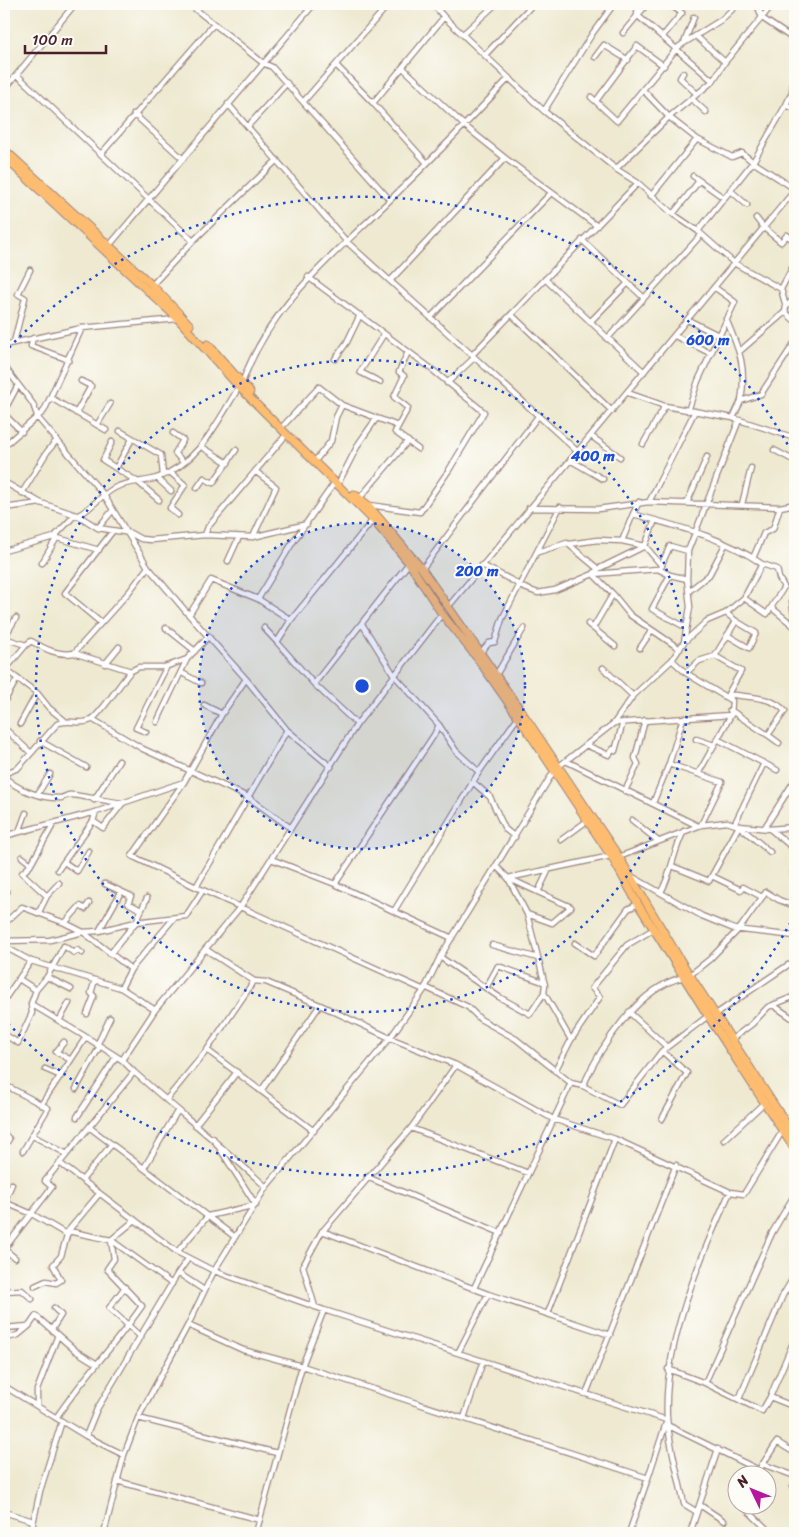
<svg xmlns="http://www.w3.org/2000/svg" width="799" height="1537" font-family="Sriracha,sans-serif">
<style>
.lines{fill:none;stroke-linecap:round;stroke-linejoin:round}
.street-casing{stroke:#9c847e;stroke-width:7}
.primary-casing{stroke:#9c847e;stroke-width:9}
.street{stroke:#fff;stroke-width:4.5}
.primary{stroke:#fdbc70;stroke-width:7}
.ring{fill:none;stroke:#1d4ed8;stroke-width:2.5;stroke-dasharray:2.5 5}
.centre{fill:#1d4ed8;stroke:#fdfcf7;stroke-width:2.5}
.ring-label{font-size:15px;text-anchor:middle;font-weight:bold;fill:#1d4ed8;stroke:#fdfcf7;stroke-width:4;stroke-linejoin:round;paint-order:stroke}
</style>
<rect width="100%" height="100%" fill="#fdfcf7"/>
<filter id="ink" filterUnits="userSpaceOnUse"><feTurbulence type="fractalNoise" baseFrequency=".02" numOctaves="2"/><feDisplacementMap in="SourceGraphic" scale="10" xChannelSelector="R" yChannelSelector="G"/><feConvolveMatrix kernelMatrix="1 2 1 2 8 2 1 2 1" color-interpolation-filters="sRGB"/></filter>
<filter id="wash" filterUnits="userSpaceOnUse"><feTurbulence type="fractalNoise" baseFrequency=".0096" numOctaves="4" result="noise"/><feDisplacementMap in="SourceGraphic" scale="20" xChannelSelector="R" yChannelSelector="G"/><feGaussianBlur stdDeviation="1.12" result="paint"/><feColorMatrix in="noise" values="0 0 0 0 0 0 0 0 0 0 0 0 0 0 0 0 0 1.4 0 .05"/><feComposite in="paint" operator="in"/></filter>
<g filter="url(#wash)">
<rect width="100%" height="100%" fill="#eee9d0"/>
</g>
<g filter="url(#ink)">
<g class="lines">
<g class="street-casing">
<path id="street" d="M189 4 263 63 272 67 390 200
M433 4 444 17 544 111 616 169 638 183 673 214 698 231 734 263 781 289 795 263
M638 4 637 15 713 81
M757 4 762 18 795 40
M623 33 647 4
M463 34 496 4
M663 36 682 13 669 4
M697 37 725 62
M684 43 721 20 738 4
M485 55 533 4
M595 57 604 45 628 60
M336 65 373 103
M403 68 465 126 505 158 597 226
M795 68 792 92 786 105 795 109
M683 73 680 78 697 94
M17 75 193 241
M4 90 75 4
M643 90 669 117 697 139 651 196
M591 97 617 121 677 48 684 43 694 17
M692 99 706 112
M304 101 389 4
M596 101 637 46 664 66
M228 104 347 242 472 355 638 183
M544 111 592 34 614 4
M134 114 183 159
M248 126 287 83
M697 139 732 157 742 153 753 162 786 105
M101 154 213 25
M427 163 373 103 444 17
M616 169 669 117 713 81 725 62 773 4
M693 176 724 198
M730 190 747 205
M673 214 699 181
M756 218 763 227 781 242 787 235 795 242
M698 231 753 162 795 189
M582 240 643 297
M108 247 314 4
M308 277 429 367 484 412 449 470 420 512 369 505
M545 279 644 372
M390 281 505 158
M152 285 193 241 277 160
M786 307 795 297
M785 312 795 321
M512 315 612 411
M431 317 551 193
M726 319C739 350 747 366 741 401
M688 320 718 335
M590 322 628 283
M675 336 710 353
M33 338 31 346 69 360
M607 339 701 235
M14 342 25 298 18 294 30 270
M4 345 82 328 177 319
M740 351 785 312 786 307 781 289
M408 352 399 372 404 376 394 397 408 408 395 432 418 449
M472 355 578 452
M335 359 347 342 360 315
M4 366 33 404 38 418 104 495 148 567 189 615 246 679 287 730 331 767
M380 382 360 372 384 334
M242 383C271 303 331 258 389 201 430 161 470 120 509 78
M447 383 474 358
M628 393 665 406 733 418 795 438
M51 398 106 430
M4 411 18 385
M688 411 698 381 735 302 714 287
M76 413 91 386 81 381
M4 414 22 432
M733 418 741 401 761 394 795 342
M97 425 110 404
M283 426 319 387 342 405 398 426
M120 431 161 455 163 475
M173 433 183 440 175 453 183 462
M591 436 620 457
M112 442 103 460 138 482 159 500
M643 444 665 406
M4 446 44 411 82 328
M202 447 228 463
M774 450 795 461
M570 460 603 479
M315 461 331 441 336 417 342 405
M116 468 132 439
M170 472 185 485 170 508 178 515
M157 478 171 491
M4 482 41 503
M339 482 359 443 376 419
M197 488 204 478 213 483 236 450
M22 493 47 452 57 440
M359 499 408 441
M649 502 695 411
M687 503 707 457
M742 504 751 468
M4 508 41 503 79 516 98 528 130 533 141 539 151 540 205 535 253 537 307 524
M529 508 598 509 649 502 780 507 795 504
M98 528 113 510
M205 535 208 527 286 435
M54 537 99 550
M253 537 276 487 255 471
M622 541 645 546 662 566
M569 544 598 540 622 541 633 514
M4 551 54 537 73 517C87 515 103 491 119 486 131 481 145 482 157 478 200 462 216 424 239 387
M538 552 567 543 598 569
M753 558 764 533 773 529 780 507
M228 561 239 537
M42 563 56 539
M482 565 515 582 519 586 538 593 555 590 593 574 658 569 670 575
M661 566 670 546 688 551
M795 566 792 601 795 624
M422 569 539 415
M593 574 613 594 630 615 680 649
M593 574 598 569 645 546 655 520
M689 591 709 575 725 545
M744 598 767 614 784 587 779 578 777 569 762 564
M258 599 293 542 335 482
M448 607 795 190
M772 608 795 627
M189 615 211 580 258 599 291 620
M100 622 65 593 112 532
M362 624 394 675 439 725 456 751 479 772
M588 624 615 646
M685 627 652 609 670 575 687 579
M166 628 195 651
M264 628 277 642
M593 628 613 594
M727 635 749 648 756 633 736 621
M4 638 26 645 31 641C45 649 58 656 74 653L131 671
M4 638 16 618
M684 642 690 607 687 579 688 551 739 420
M640 648 652 630
M74 653 129 592 148 567
M480 653 489 643 495 642 502 619 560 507
M672 660 686 673 732 701
M105 664 119 647
M603 668 633 696
M5 670 26 645
M6 670 37 693 49 708 64 720
M182 673 201 683
M686 673 699 661 715 656 736 621 726 613
M496 675 524 628
M246 679 222 714 184 782 132 856 196 887 424 990
M314 684 409 563
M728 694C748 698 771 695 785 711L768 735 779 743
M4 702 17 679
M204 705 222 714
M730 710 768 735
M92 719 143 749 248 797 291 828
M157 722 187 659 209 636
M614 723 731 715
M20 724 37 693
M357 724 314 684 277 642 291 620 373 520
M4 728 31 753
M146 732 136 728 167 666
M696 739 714 745
M717 739 777 770
M40 741 86 767
M586 745 609 755 613 749 615 751 623 722
M566 761 698 826
M669 764 722 782 701 825
M558 767 614 723 633 696 672 660 684 642 707 621 726 613 744 598 762 564C726 538 676 526 633 514L639 502
M4 774 18 768 57 724C68 718 80 726 91 720 101 714 121 682 131 671L139 667H165L187 659
M698 774 731 715 732 701 728 694 741 671 715 656
M4 776C16 790 43 799 61 798 65 797 68 794 72 795 89 797 105 801 123 803
M474 783 490 797 505 829 515 837
M625 791 638 764 635 758 645 720
M37 795 50 774
M94 800 119 761
M653 803 669 764 683 718
M632 820 658 841
M93 821 103 828 122 804
M735 823 764 763
M765 827 793 783
M770 829 792 847
M19 832 26 813
M4 836 96 812 184 782
M561 840 587 821
M22 857 31 864
M619 857 701 825 727 822 739 826 770 829 795 827
M271 859 335 884 434 735 439 725
M64 862 77 871 89 851
M672 866 709 881 739 826 770 852
M497 867 508 878 611 856
M58 870 93 821 96 812
M795 870 793 873 795 875
M631 876 702 916 734 929 795 936
M712 876 741 890 743 887 762 897
M105 884 131 896 128 903 141 910
M335 884 452 938
M196 887 287 730
M538 892 508 878 527 914 545 985 544 993 571 1040
M661 892C672 873 673 851 684 831
M4 894 7 892
M47 896 59 883
M394 911 479 772 518 717
M38 914 47 896 22 873 30 866 54 823
M527 914 552 923 571 907 538 892 549 869
M65 923 80 906 85 909 89 903
M4 924 22 907 65 923 83 932 131 969
M99 931 121 892
M4 941 50 940 83 932 99 931 136 922 186 916 203 890
M575 943 594 956 628 909 638 904
M492 945 538 958
M5 947 31 961 121 988 155 1010
M205 949 254 981 266 982 320 1005 390 1038 456 1065 553 1119 615 1139 730 1192
M110 954 136 922 147 898
M440 957 499 997 530 1014 544 993
M690 975 710 959 740 928 766 892 779 900 795 906
M47 977 71 989
M19 979 36 990
M425 987 468 1007 480 1019 516 1039 571 1083
M121 988 131 969 174 918
M486 988 498 966 543 982
M4 1000 31 961
M31 1004 86 1037
M773 1005 795 1020
M629 1012 666 1046
M87 1014 94 996 91 993 95 980
M716 1014 788 965
M59 1021 69 1003
M4 1034 18 1043 32 1013 31 1004 36 990 47 977 64 946 74 953 77 950 82 953
M732 1039 752 1024 768 1007 795 996
M64 1042 56 1052 71 1060
M97 1045 110 1018
M207 1050 314 1131
M662 1051 687 1073 662 1119
M45 1069 61 1076
M555 1071 571 1040 600 997 592 988 627 945 654 929
M134 1072C178 1111 223 1147 266 1187
M5 1085 48 1108 23 1151
M583 1086 620 1105 662 1051 708 1016
M76 1089 100 1046
M261 1091 320 1005
M166 1100 207 1050 254 981
M41 1105 86 1037 122 1060 155 1010 241 906 357 724 442 614
M77 1117 116 1057
M195 1125 237 1072
M89 1127 235 1237
M411 1128 456 1065
M4 1134 9 1139 4 1147
M33 1136 67 1154
M724 1140 765 1102
M61 1164 177 1252 214 1271 324 1310 667 1420 648 1478
M144 1168 178 1110
M367 1177 501 1233
M82 1180 112 1144
M12 1184 4 1202 32 1214 66 1234 68 1231 111 1240 172 1284
M68 1231 99 1194
M322 1231 488 1294 610 1335
M177 1252 208 1216 256 1205 213 1138
M15 1258 4 1249 52 1187 45 1181 134 1072 122 1060
M178 1273 204 1290
M35 1286 46 1281 56 1283 61 1280 53 1265 61 1256 68 1232
M125 1287 109 1308 141 1337
M474 1288 571 1083 583 1086C601 1045 639 987 684 977
M4 1291 22 1290 32 1299
M315 1307 303 1266 321 1233 411 1128 528 1173
M548 1313 615 1139
M188 1325 243 1350 302 1366 324 1310
M4 1328 29 1326 36 1316 76 1351 97 1364
M52 1329 61 1315 54 1308
M4 1339 18 1335 29 1326
M458 1353 488 1294
M668 1369 705 1383 762 1411 770 1397 795 1407
M705 1383 772 1233 795 1194
M4 1386 86 1436 124 1455
M586 1394 676 1165
M770 1397 795 1338
M739 1399 783 1295 795 1275
M37 1406V1390L58 1335
M56 1418C82 1379 115 1345 142 1306L107 1269 114 1259 111 1240 135 1220
M138 1418 277 1453
M464 1418 483 1361
M669 1426 759 1470 777 1442 795 1453
M86 1436 97 1409 178 1273 188 1259
M762 1464 795 1476
M117 1481 260 1520
M795 1482 793 1487 795 1488
M741 1504 771 1533
M700 1505 724 1521
M4 1512 33 1521
M697 1512 684 1504C679 1478 669 1443 667 1418 663 1344 700 1258 730 1192L744 1194 783 1130
M31 1533 40 1491 62 1421
M104 1533 124 1455 138 1418 188 1325 214 1271 266 1187 390 1038 424 990 440 957 554 771
M256 1533 302 1366 648 1478 629 1533
M690 1533 718 1449
M794 1533H795"/>
</g>
<g class="primary-casing">
<path id="primary" d="M4 149 152 285 190 325
M4 157 178 319 239 387 373 520 409 563 442 614 477 658 523 724 611 856 638 904 708 1016 795 1150
M208 344 250 392
M354 494 368 505 422 569 528 721 619 857 684 966 795 1137"/>
</g>
<use href="#street" class="street"/>
<use href="#primary" class="primary"/>
</g>
</g>
<circle cx="362" cy="686" r="163" fill="#1d4ed8" fill-opacity=".12"/>
<g class="ring">
<circle cx="362" cy="686" r="163"/>
<circle cx="362" cy="686" r="326"/>
<path d="M794 916A489 489 0 0 1 4 1019M4 353A489 489 0 0 1 794 456"/>
</g>
<circle cx="362" cy="686" r="8" class="centre"/>
<g class="ring-label">
<text x="708" y="345">600 m</text>
<text x="593" y="461">400 m</text>
<text x="477" y="576">200 m</text>
</g>
<rect width="799" height="1537" fill="none" stroke="#fdfcf7" stroke-width="20"/>
<g transform="translate(752 1490) rotate(313)"><circle r="24" fill="#fdfcf7" stroke="#b5a4a5"/>
<path d="M0-4L9 19L0 12L-9 19Z" fill="#b5179e"/>
<text y="-8" font-size="14" font-weight="bold" text-anchor="middle" fill="#4a1f2b">N</text>
</g>
<path d="M25 45v8h81v-8" fill="none" stroke="#4a1f2b" stroke-width="2.5"/>
<text x="32" y="45" font-size="15" fill="#4a1f2b" stroke="#fdfcf7" stroke-width="4" paint-order="stroke">100 m</text>
</svg>
